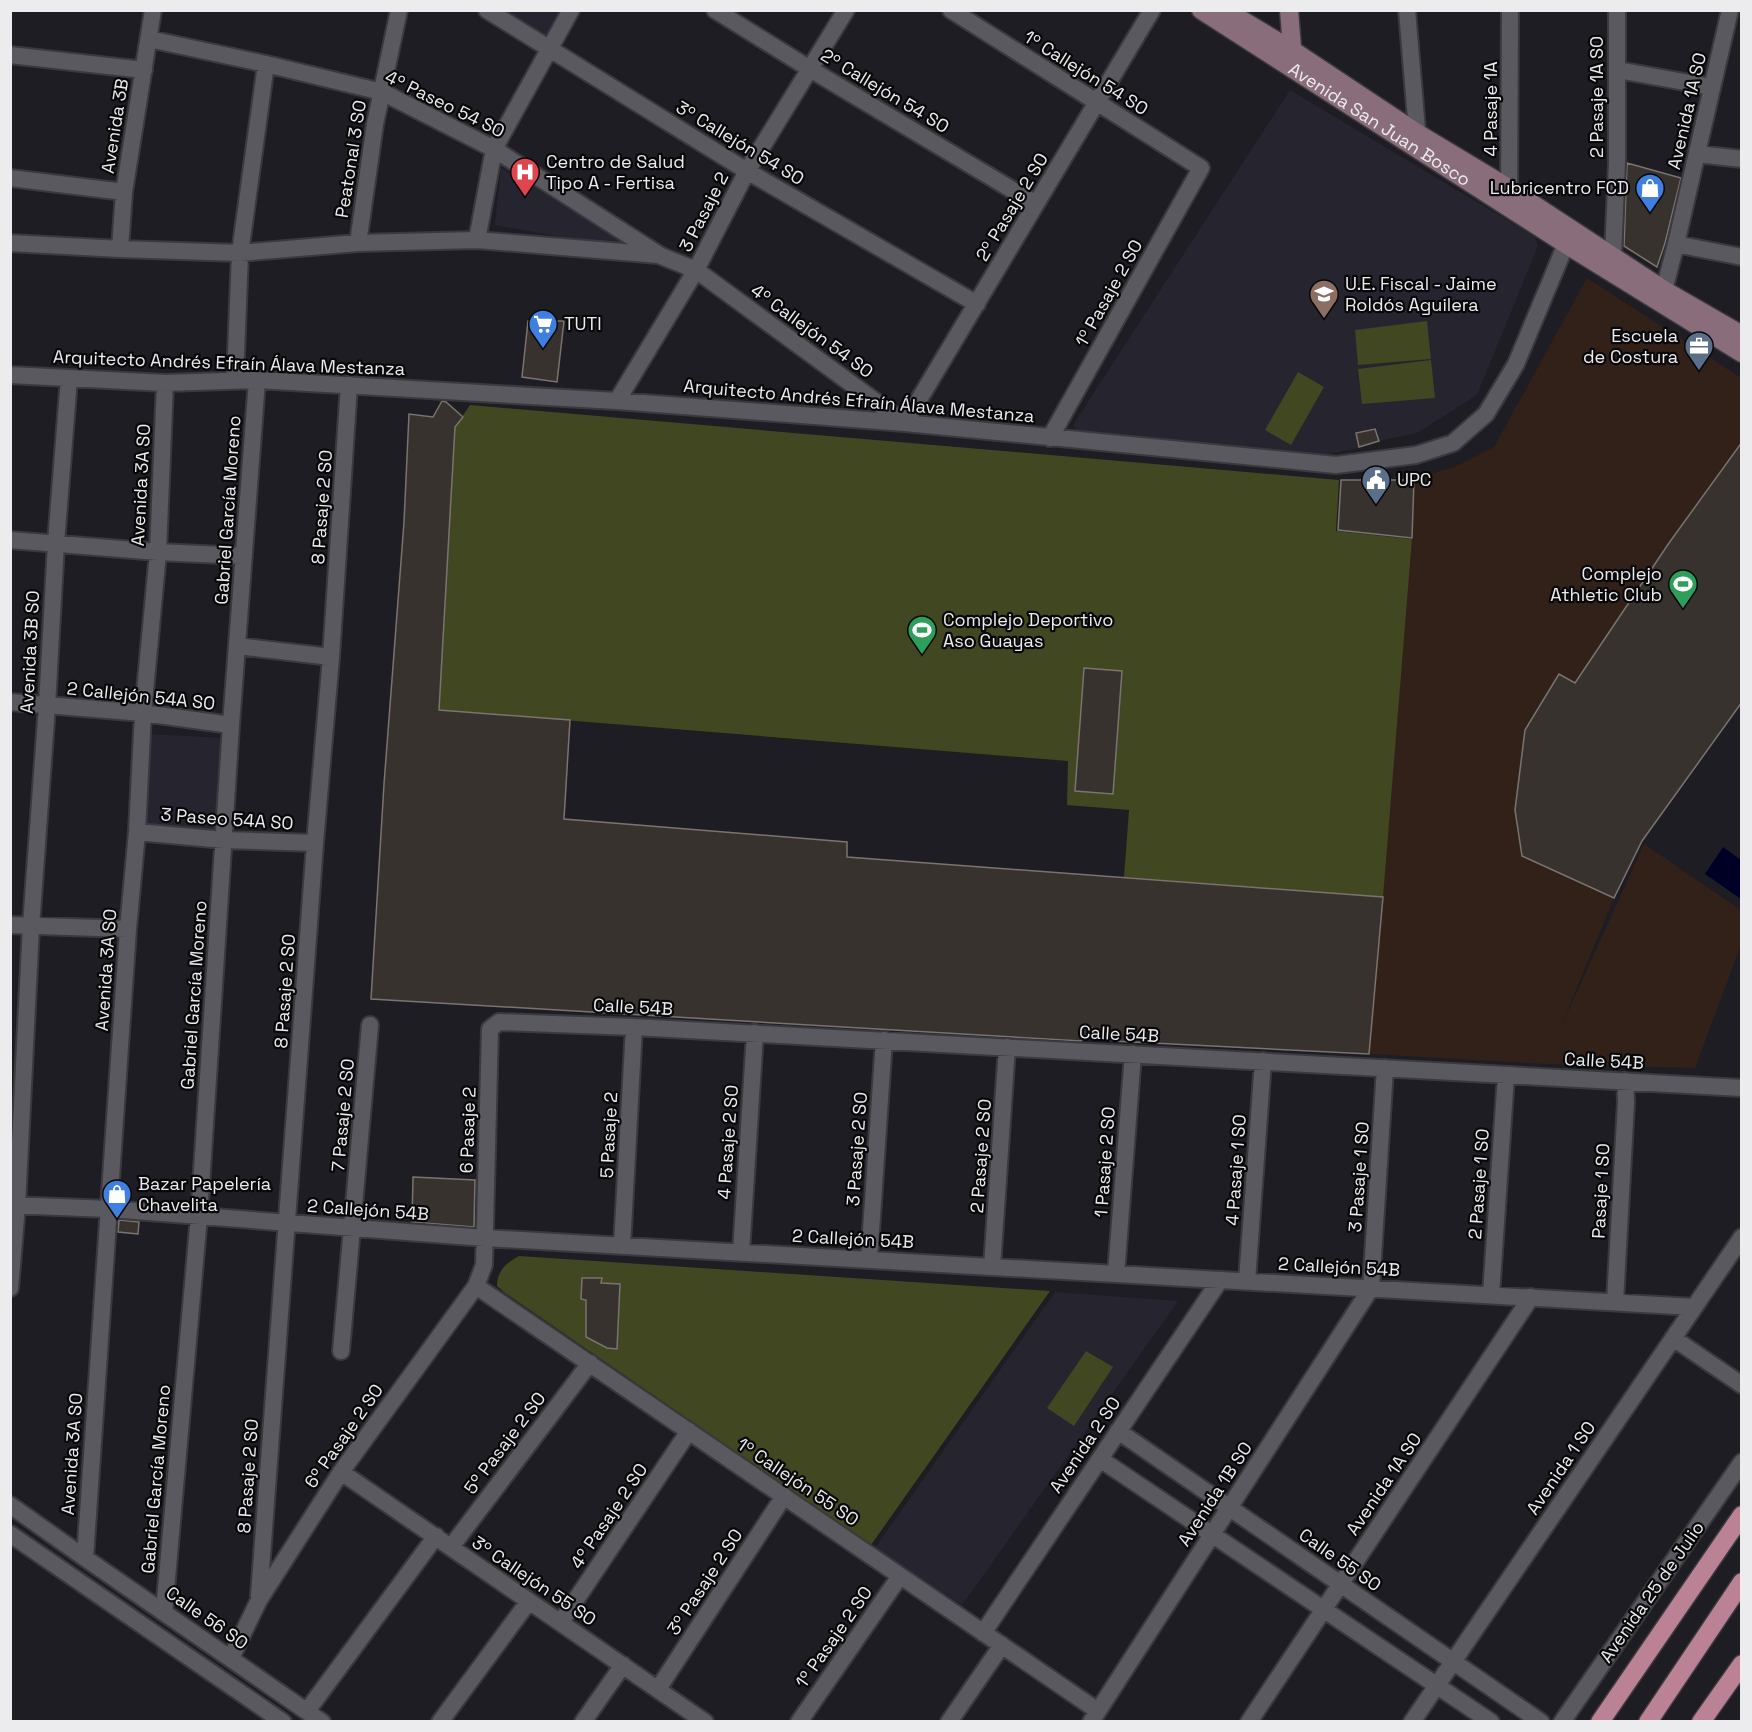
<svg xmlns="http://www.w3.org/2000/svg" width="1752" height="1732" font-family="'Space Grotesk',sans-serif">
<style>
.industrial{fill:#322119}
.built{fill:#26242f}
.green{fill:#404721}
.water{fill:#000026}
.building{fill:#38322f;stroke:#7b7370;stroke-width:1.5}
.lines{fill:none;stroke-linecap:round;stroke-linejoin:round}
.street-casing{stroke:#3a3a3e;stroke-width:20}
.secondary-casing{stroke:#3a3a3e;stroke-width:21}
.primary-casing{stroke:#3a3a3e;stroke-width:21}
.street{stroke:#5a5960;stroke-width:16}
.secondary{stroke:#8a6d7a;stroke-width:18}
.primary{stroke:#bb8194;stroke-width:18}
.labels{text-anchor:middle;stroke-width:4.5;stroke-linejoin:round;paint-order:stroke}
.street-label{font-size:18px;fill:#ececef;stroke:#08080a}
.poi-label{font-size:18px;fill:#ececef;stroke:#08080a;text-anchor:start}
</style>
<rect width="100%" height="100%" fill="#1e1d23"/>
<path class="industrial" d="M1587 278 1741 378 1742 442 1669 543 1575 683 1559 674 1525 730 1515 810 1522 855 1614 898 1559 1031 1644 844 1741 910V945L1695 1068 1545 1064 1369 1054 1412 539 1415 479 1457 466 1494 447Z"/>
<path class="built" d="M504 11H563L548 38Z
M1290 90 1535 237 1538 246 1477 395 1417 433 1379 441 1375 428 1355 433 1359 448 1318 456 1080 434 1073 425Z
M501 168 622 235 616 247 495 225Z
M147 734 223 738 218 834 142 827Z
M1055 1292 1178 1301 962 1605 875 1548Z"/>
<path class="green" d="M1427 321 1431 359 1358 365 1355 330Z
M1431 360 1435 398 1362 404 1358 369Z
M1298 372 1324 387 1291 445 1265 430Z
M470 405 1339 480 1336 531 1412 539 1383 897 1124 877 1129 810 1067 805 1068 761 439 710 455 427Z
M519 1256 1050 1291 871 1545 505 1293 497 1286C497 1271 506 1263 519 1256Z
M1086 1351 1113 1367 1074 1426 1047 1408Z"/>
<path class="water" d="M1723 847 1741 860V899L1705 874Z"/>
<path class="building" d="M1627 163 1681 178 1665 243 1657 267 1624 246Z
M528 321H564L557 382 522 377Z
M442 401 446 402 463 417 455 427 439 710 570 720 564 819 847 842V857L1383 897 1369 1054 1112 1041 1092 1028 1081 1041 371 999 384 784 404 522 409 414 433 417Z
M1375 429 1379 441 1359 447 1356 433Z
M1742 442V702L1642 841 1614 898 1522 856 1515 810 1525 730 1559 674 1575 683 1669 543Z
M1341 480H1414L1412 538 1338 530Z
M1084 668 1122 671 1113 794 1075 791Z
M413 1177 475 1180 474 1227 412 1222Z
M119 1220 139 1222 138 1234 118 1232Z
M582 1278H602L601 1283 620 1284 617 1349 607 1348 586 1337V1300L581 1299Z"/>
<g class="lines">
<g class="street-casing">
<path id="street" d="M487 10 747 171 977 304
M715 10 810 69 1036 204
M951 10 1201 168 1050 438
M1407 10 1418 143
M149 39 266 64 382 92 494 149 661 256 696 270 905 423 1152 10
M10 55 144 70
M1618 70 1712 87
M1697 154 1742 159
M10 178 124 192
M1509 200 1510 10
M477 240 494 149 571 10
M10 243 120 249 240 253 358 243 477 240 659 255
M358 243 375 124 399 10
M1676 244 1742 257
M120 249 124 192 153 10
M1613 256 1617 163V10
M1664 290 1676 244 1730 10
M10 375 165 383 257 380 617 401 905 423 1336 465 1416 455 1453 443 1486 414 1516 364 1571 232
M235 380 240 253 266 64
M617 401 696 270 747 171 846 10
M10 540 158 552 244 556
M237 646 331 657
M10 702 143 713 231 725
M137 832 224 840 315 843
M10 925 128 929
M10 1205 109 1209 485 1238 1694 1307
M622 1246 634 1027
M741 1253 755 1033
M869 1260 884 1040
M992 1267 1007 1047
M1116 1274 1133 1054
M1247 1281 1263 1061
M476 1286 1098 1711
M10 1288 17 1205 31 926 47 706 56 543 69 378
M1491 1295 1506 1075
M1615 1302 1626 1102 1625 1081
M1673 1338 1742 1385
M341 1351 370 1025
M1118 1431 1541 1722
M1100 1459 1491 1722
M341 1472 705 1722
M10 1505 85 1558 322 1722
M10 1534 283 1722
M451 1547 590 1363
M85 1558 128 929 137 832 143 713 158 552 165 383
M259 1596 315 843 331 657 349 385
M164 1612 199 1216 231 725 257 380
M561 1622 689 1431
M983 1633 1220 1280
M231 1658 259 1600 341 1472 476 1286 484 1265 490 1029 499 1022 634 1027 1742 1088
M658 1689 784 1496
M307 1711 436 1536
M440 1722 529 1601
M583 1722 623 1665
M799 1722 900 1576
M949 1722 1002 1645
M1091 1722 1371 1288 1385 1068
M1249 1722 1531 1297
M1412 1722 1742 1237
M1562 1722 1742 1462"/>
</g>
<g class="secondary-casing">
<g id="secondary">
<path id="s1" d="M1201 10 1567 245 1742 353"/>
<path d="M1225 10 1292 50 1417 133 1510 189 1664 290 1742 335"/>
<path d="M1289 10 1293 60"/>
</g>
</g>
<g class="primary-casing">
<path id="primary" d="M1600 1722 1742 1515
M1648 1722 1742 1582
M1701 1722 1742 1664"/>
</g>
<use href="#street" class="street"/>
<use href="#secondary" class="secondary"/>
<use href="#primary" class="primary"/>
</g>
<defs>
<g id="hospital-pin" transform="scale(1.5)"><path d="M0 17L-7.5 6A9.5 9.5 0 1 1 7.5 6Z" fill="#e0444e" stroke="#08080a"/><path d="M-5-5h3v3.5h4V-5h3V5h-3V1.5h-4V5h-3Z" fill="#fff"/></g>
<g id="shop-pin" transform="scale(1.5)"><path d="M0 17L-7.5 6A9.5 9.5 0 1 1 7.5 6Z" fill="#3f7fe0" stroke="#08080a"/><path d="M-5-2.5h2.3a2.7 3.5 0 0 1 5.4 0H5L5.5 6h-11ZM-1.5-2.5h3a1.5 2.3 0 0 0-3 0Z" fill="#fff"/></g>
<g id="school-pin" transform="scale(1.5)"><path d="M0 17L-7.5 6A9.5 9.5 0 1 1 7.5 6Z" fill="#8d6e63" stroke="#08080a"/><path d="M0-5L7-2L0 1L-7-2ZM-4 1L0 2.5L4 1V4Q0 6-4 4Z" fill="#fff"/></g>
<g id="supermarket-pin" transform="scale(1.5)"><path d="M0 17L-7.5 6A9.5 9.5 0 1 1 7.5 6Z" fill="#3f7fe0" stroke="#08080a"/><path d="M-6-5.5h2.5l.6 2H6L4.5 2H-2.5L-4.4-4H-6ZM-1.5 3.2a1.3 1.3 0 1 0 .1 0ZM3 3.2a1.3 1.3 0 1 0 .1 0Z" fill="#fff"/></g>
<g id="office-pin" transform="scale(1.5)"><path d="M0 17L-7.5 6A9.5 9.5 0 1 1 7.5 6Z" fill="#5c6f8a" stroke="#08080a"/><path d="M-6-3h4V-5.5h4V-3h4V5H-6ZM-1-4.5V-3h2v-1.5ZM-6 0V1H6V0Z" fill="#fff"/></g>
<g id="civic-pin" transform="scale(1.5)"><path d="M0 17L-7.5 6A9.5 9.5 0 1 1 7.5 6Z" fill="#5c6f8a" stroke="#08080a"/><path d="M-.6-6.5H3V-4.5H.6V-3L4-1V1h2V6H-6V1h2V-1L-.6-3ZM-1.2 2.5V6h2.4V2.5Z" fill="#fff"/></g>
<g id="stadium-pin" transform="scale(1.5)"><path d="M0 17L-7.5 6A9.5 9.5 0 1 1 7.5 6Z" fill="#2e9e5b" stroke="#08080a"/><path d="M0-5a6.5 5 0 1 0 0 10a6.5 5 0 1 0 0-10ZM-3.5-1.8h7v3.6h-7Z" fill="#fff"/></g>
</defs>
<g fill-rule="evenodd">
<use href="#hospital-pin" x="525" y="172"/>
<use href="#shop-pin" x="1650" y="188"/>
<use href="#school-pin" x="1324" y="294"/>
<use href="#supermarket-pin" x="543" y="324"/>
<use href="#office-pin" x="1699" y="346"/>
<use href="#civic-pin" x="1376" y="480"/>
<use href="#stadium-pin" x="1683" y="584"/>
<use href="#stadium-pin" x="922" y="630"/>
<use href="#shop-pin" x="117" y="1194"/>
</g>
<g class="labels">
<g class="street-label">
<text transform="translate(1086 73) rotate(32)" y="6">1º Callejón 54 SO</text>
<text transform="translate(885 91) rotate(31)" y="6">2º Callejón 54 SO</text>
<text transform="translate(1597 97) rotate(-90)" y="6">2 Pasaje 1A SO</text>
<text transform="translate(445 104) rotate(26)" y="6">4º Paseo 54 SO</text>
<text transform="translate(1491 109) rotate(-90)" y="6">4 Pasaje 1A</text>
<text transform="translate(1687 111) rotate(-77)" y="6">Avenida 1A SO</text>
<text dy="6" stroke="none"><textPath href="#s1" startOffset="212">Avenida San Juan Bosco</textPath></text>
<text transform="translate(115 126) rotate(-81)" y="6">Avenida 3B</text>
<text transform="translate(740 143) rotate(31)" y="6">3º Callejón 54 SO</text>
<text transform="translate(351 159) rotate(-81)" y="6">Peatonal 3 SO</text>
<text transform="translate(1012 207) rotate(-59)" y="6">2º Pasaje 2 SO</text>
<text transform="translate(704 212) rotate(-63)" y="6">3 Pasaje 2</text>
<text transform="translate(1109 293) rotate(-61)" y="6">1º Pasaje 2 SO</text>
<text transform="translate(812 331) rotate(36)" y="6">4º Callejón 54 SO</text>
<text transform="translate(229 363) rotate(2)" y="6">Arquitecto Andrés Efraín Álava Mestanza</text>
<text transform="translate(859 401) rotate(5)" y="6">Arquitecto Andrés Efraín Álava Mestanza</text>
<text transform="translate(141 485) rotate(-87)" y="6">Avenida 3A SO</text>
<text transform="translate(322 507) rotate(-86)" y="6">8 Pasaje 2 SO</text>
<text transform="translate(228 510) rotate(-86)" y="6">Gabriel García Moreno</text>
<text transform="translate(30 652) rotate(-87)" y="6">Avenida 3B SO</text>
<text transform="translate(141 696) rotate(6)" y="6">2 Callejón 54A SO</text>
<text transform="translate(227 819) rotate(4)" y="6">3 Paseo 54A SO</text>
<text transform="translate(106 970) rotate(-86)" y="6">Avenida 3A SO</text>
<text transform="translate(285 991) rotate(-86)" y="6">8 Pasaje 2 SO</text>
<text transform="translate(194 995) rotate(-86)" y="6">Gabriel García Moreno</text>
<text transform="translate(633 1007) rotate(3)" y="6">Calle 54B</text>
<text transform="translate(1119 1034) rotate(3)" y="6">Calle 54B</text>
<text transform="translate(1604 1061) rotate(3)" y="6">Calle 54B</text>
<text transform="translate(343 1115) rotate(-85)" y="6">7 Pasaje 2 SO</text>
<text transform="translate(468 1130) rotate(-88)" y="6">6 Pasaje 2</text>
<text transform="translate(609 1135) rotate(-87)" y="6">5 Pasaje 2</text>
<text transform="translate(728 1142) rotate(-86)" y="6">4 Pasaje 2 SO</text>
<text transform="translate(857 1149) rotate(-86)" y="6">3 Pasaje 2 SO</text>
<text transform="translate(981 1156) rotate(-86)" y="6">2 Pasaje 2 SO</text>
<text transform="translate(1105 1162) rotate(-86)" y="6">1 Pasaje 2 SO</text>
<text transform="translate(1236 1170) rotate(-86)" y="6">4 Pasaje 1 SO</text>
<text transform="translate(1359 1177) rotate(-86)" y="6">3 Pasaje 1 SO</text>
<text transform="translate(1479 1184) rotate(-86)" y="6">2 Pasaje 1 SO</text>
<text transform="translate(1601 1191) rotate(-87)" y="6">Pasaje 1 SO</text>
<text transform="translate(368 1210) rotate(4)" y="6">2 Callejón 54B</text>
<text transform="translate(853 1239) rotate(3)" y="6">2 Callejón 54B</text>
<text transform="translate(1339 1267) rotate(3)" y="6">2 Callejón 54B</text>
<text transform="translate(344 1436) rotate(-55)" y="6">6º Pasaje 2 SO</text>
<text transform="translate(505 1443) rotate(-53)" y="6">5º Pasaje 2 SO</text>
<text transform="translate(1085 1445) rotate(-56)" y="6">Avenida 2 SO</text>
<text transform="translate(72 1454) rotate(-86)" y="6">Avenida 3A SO</text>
<text transform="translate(1561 1468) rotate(-56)" y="6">Avenida 1 SO</text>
<text transform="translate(248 1476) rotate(-86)" y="6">8 Pasaje 2 SO</text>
<text transform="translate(156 1479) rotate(-85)" y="6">Gabriel García Moreno</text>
<text transform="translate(798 1482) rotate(34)" y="6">1º Callejón 55 SO</text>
<text transform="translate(1384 1484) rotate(-56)" y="6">Avenida 1A SO</text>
<text transform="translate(1215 1494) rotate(-57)" y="6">Avenida 1B SO</text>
<text transform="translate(609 1516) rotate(-56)" y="6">4º Pasaje 2 SO</text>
<text transform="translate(1340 1560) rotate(35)" y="6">Calle 55 SO</text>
<text transform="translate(534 1581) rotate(34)" y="6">3º Callejón 55 SO</text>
<text transform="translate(705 1582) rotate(-57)" y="6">3º Pasaje 2 SO</text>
<text transform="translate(1652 1592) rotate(-55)" y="6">Avenida 25 de Julio</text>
<text transform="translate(207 1618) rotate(35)" y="6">Calle 56 SO</text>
<text transform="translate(834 1637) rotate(-55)" y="6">1º Pasaje 2 SO</text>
</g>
<g class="poi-label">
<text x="546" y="168">Centro de Salud<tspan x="546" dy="21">Tipo A - Fertisa</tspan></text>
<text x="1629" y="194" text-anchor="end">Lubricentro FCD</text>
<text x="1345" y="290">U.E. Fiscal - Jaime<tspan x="1345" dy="21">Roldós Aguilera</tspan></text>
<text x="564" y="330">TUTI</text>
<text x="1678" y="342" text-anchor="end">Escuela<tspan x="1678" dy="21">de Costura</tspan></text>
<text x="1397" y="486">UPC</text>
<text x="1662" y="580" text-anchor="end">Complejo<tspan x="1662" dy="21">Athletic Club</tspan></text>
<text x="943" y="626">Complejo Deportivo<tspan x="943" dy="21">Aso Guayas</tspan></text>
<text x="138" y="1190">Bazar Papelería<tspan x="138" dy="21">Chavelita</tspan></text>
</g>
</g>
<rect width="1752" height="1732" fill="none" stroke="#ececef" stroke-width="24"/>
</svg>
